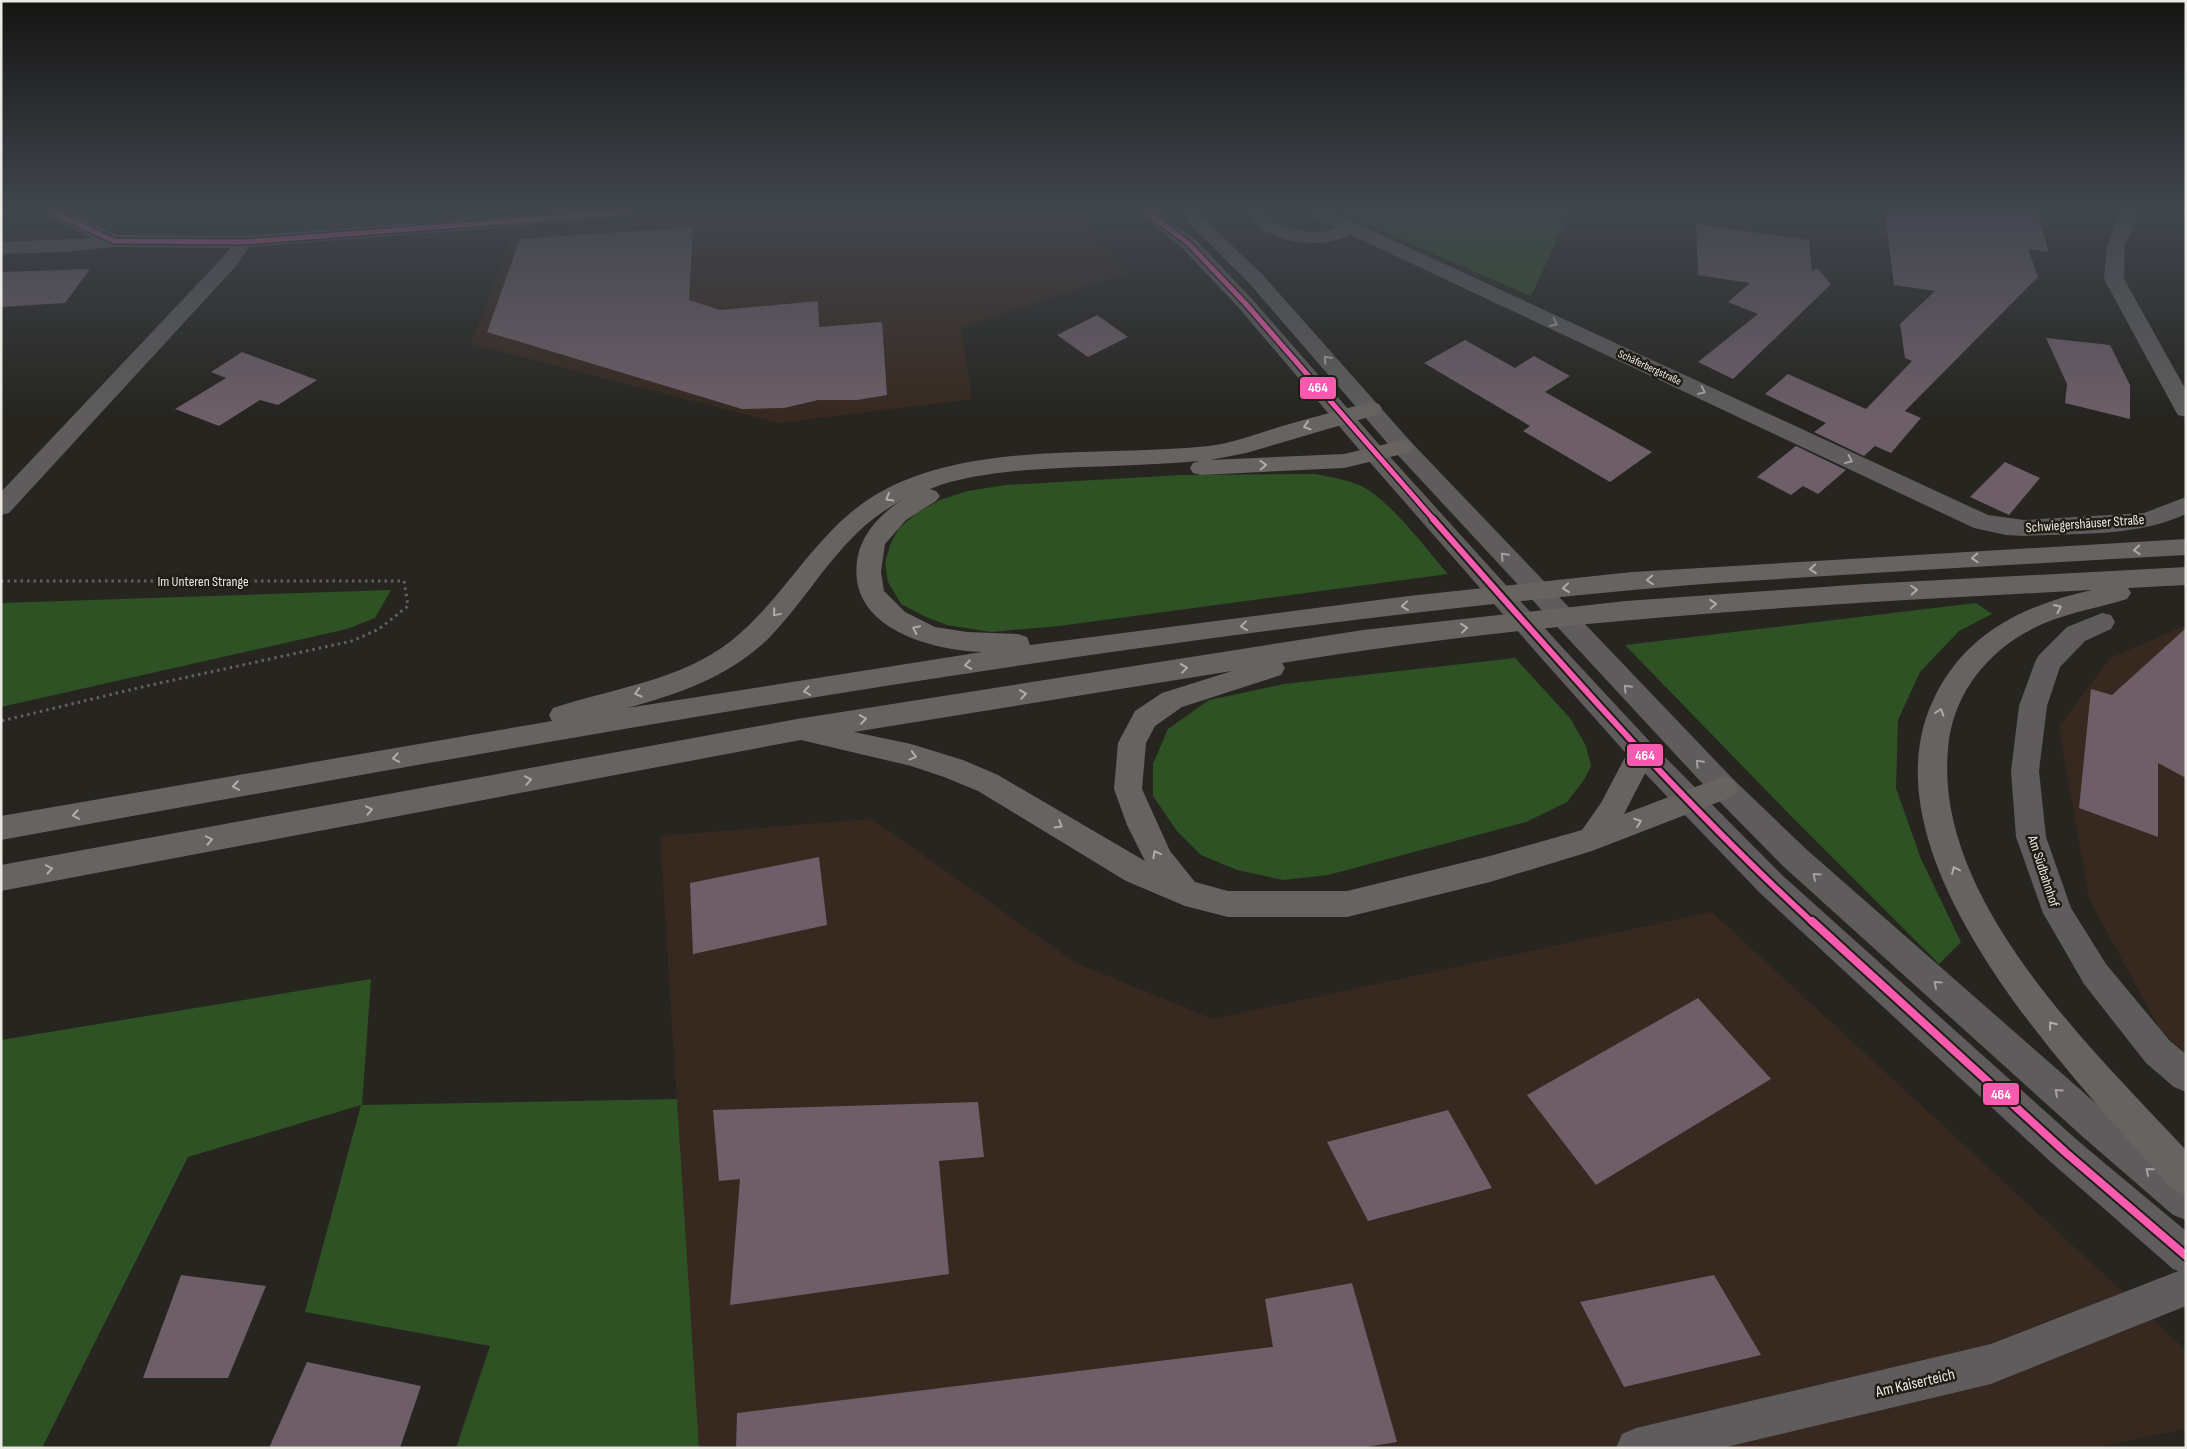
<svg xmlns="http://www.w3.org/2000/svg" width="2187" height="1449" font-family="'Sofia Sans Condensed',sans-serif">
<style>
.commercial{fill:#372920}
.green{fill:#2f5224}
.building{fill:#6d5e68}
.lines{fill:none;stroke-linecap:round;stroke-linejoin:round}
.path-far1{stroke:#636160;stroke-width:2.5;stroke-dasharray:2 3;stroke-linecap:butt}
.path{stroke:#636160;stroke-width:3;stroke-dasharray:2.5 4;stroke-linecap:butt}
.minor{fill:#5e5c5c;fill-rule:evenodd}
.major{fill:#5e5c5c;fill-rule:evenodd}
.highway{fill:#666361;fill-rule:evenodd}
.bus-1-far2-casing{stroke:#1f1d14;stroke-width:8}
.bus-1-far1-casing{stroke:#1f1d14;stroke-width:10}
.bus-1-casing{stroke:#1f1d14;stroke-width:12}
.bus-1-far2{stroke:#f75aaf;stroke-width:5}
.bus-1-far1{stroke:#f75aaf;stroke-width:6}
.bus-1{stroke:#f75aaf;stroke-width:8}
.oneway{stroke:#a4a2a0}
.oneway2{stroke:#afada8}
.labels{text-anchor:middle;stroke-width:5;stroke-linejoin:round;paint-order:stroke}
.far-street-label{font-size:11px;fill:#ebe9e3;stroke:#1f1d14}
.street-label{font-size:14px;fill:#ebe9e3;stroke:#1f1d14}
.near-street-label{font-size:16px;fill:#ebe9e3;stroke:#1f1d14}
.line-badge{stroke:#1f1d14;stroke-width:2}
.badge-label{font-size:14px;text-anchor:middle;font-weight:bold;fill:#fff}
</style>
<rect width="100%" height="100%" fill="#262520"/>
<path class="commercial" d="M781 212H1075L1128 273 961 327 972 399 779 423 471 344 514 232Z
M2186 625V1054L2159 1028 2089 899 2059 727 2110 658Z
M872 819 1076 963 1213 1019 1712 912 2186 1350V1429L2094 1448H699L660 836Z"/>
<path class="green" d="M1337 212H1570L1531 296Z
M1315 474C1330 477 1345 479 1359 485 1389 498 1426 549 1448 574L1059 626 991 632 947 625 926 617 901 604 888 582 885 563 890 545 899 528 917 513 940 500 968 491 1006 485 1181 475Z
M391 590 375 618 347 629 1 707V603Z
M1976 603 1992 614 1959 631 1920 672 1898 720 1896 788 1921 859 1961 942 1939 964 1792 817 1625 645Z
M1515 658 1570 718 1586 746 1591 766 1584 780 1567 802 1526 822 1328 875 1283 880 1237 870 1201 855 1177 831 1153 796V764L1168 729 1209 700 1284 684Z
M371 979 362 1105 677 1099 699 1448H456L490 1346 305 1312 361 1105 188 1157 42 1448H1V1040Z"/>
<path class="building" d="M1885 212H2037L2049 252 2028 249 2038 277 1905 411 1921 418 1891 453 1875 446 1864 456 1814 432 1826 423 1765 394 1788 374 1866 409 1912 361 1905 358 1900 324 1935 291 1894 285Z
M1696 224 1809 240 1812 272 1817 268 1831 284 1733 379 1698 362 1758 314 1728 302 1750 283 1698 275Z
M693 227 689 300 720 310 818 301 819 327 882 322 887 395 857 400H818L784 408 742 409 487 332 520 239Z
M90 269 65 303 1 307V272Z
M1097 315 1128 337 1088 357 1057 335Z
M2046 338 2110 345 2130 385V419L2065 403 2067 384Z
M1465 340 1515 368 1534 356 1570 376 1545 392 1652 452 1610 482 1523 431 1530 426 1424 363Z
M242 352 317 380 278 405 260 400 219 426 175 409 226 378 211 372Z
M1796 446 1846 470 1818 494 1803 486 1791 495 1757 477Z
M2005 462 2040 478 2009 515 1970 497Z
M2186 628V778L2158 763V837L2079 808 2091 689 2112 695Z
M819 857 827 925 693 954 690 883Z
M1698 998 1771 1079 1596 1185 1527 1095Z
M978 1102 984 1157 939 1161 949 1274 730 1305 740 1179 719 1181 713 1110Z
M1448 1110 1492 1188 1368 1221 1327 1142Z
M181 1275 266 1286 228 1378H143Z
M1714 1275 1761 1355 1624 1387 1580 1302Z
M1352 1283 1397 1442 1359 1448H736L737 1413 1273 1347 1265 1299Z
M307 1362 421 1386 400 1448H269Z"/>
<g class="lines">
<path class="path-far1" d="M998 219 1015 212"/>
<path class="path" d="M1 581H404L408 606 379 629 352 641 142 687 1 721"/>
<path class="minor" d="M43 212H66L117 235 243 236 564 212H638L635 216 629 217 249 247 236 266 9 513 1 515V492L222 258 230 248 114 247 65 252 1 254V242L92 238 46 216Z
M1246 212C1263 210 1264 215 1278 223 1296 233 1317 235 1337 228L1312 216 1309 212H1332L1988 515 2024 520 2144 513 2186 497V514C2137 537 2077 533 2024 536L2006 535 1974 528 1351 235C1317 250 1268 245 1246 212Z
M2122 212H2140L2125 245 2124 279 2186 390V417L2178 415 2175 410 2104 279 2107 245Z
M2102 613 2111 615 2115 622 2111 629 2085 641 2060 667 2047 706 2039 771 2046 837 2071 908 2106 964 2170 1041 2186 1054V1092L2174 1087 2146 1063 2084 984 2043 913 2016 837 2011 771 2019 706 2035 662 2039 655 2067 627Z
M2186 1268V1306L1991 1384 1722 1448H1616L1622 1434 1636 1428 1991 1344Z"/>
<path class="major" d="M1138 212H1158L1196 240 1253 300 1383 449 1561 646 1652 744 1782 875 2077 1140 2186 1231V1274L2173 1269 2053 1164 1760 893 1632 760 1543 660 1367 459 1239 308 1182 248Z
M1178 212H1197L1263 275 1411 442 1734 780 1806 849 2107 1113 2186 1178V1220L2173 1215 2083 1137 1784 867 1714 796 1395 452 1249 283Z"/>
<path class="highway" d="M1371 402 1379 404 1382 409 1379 414 1246 453 1210 460 1344 454 1403 440 1411 442 1414 447 1411 452 1344 468 1201 475 1193 473 1190 468 1193 463 1199 461C1142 466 1084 466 1027 470 995 473 960 477 930 489L936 491 940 496 936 501 906 520 885 544 881 572 884 591 905 612 935 627 967 632 1018 634 1027 637 1030 645 1409 596 1632 572 2186 539V555C2060 562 1935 569 1810 577 1751 581 1692 584 1633 590 1085 641 542 742 1 840V816L552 721 549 715 553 708C613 688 680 681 731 641 788 596 819 523 886 489 980 441 1106 457 1209 446 1233 443 1256 434 1279 427 1309 418 1340 410 1371 402ZM903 499C881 514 861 533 857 561 848 628 930 650 982 652L627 708C679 694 730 676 769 638 801 605 824 565 857 533 871 519 887 509 903 499Z
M2186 567V585L2128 588 2131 593 2127 599C2092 610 2056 614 2023 634 1981 659 1952 699 1948 749 1934 900 2091 1048 2186 1150V1195L2173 1190C2075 1079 1853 856 1936 694 1969 631 2025 605 2092 590 1821 604 1550 619 1282 663L1285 668 1281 675 1182 707 1155 726 1146 743 1142 789 1170 851 1195 882 1228 891H1347L1490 856 1582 830 1601 803 1632 744 1642 741 1652 744 1656 752 1624 814 1724 776 1734 780 1738 788 1734 796 1592 851 1490 882 1347 917H1228L1185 906 1126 881 978 791 944 777 911 766 801 740 1 891V865L797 719 1363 630 1626 601 1865 584ZM1232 671 1162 693 1135 711 1118 743 1114 789 1127 825 1145 861 998 775 963 760 911 744 854 732Z"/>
<g class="bus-1-far2-casing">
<path id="bus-1-far2" d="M52 212 114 241 243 242 629 212
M1147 212 1189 244 1246 304 1434 520"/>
</g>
<g class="bus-1-far1-casing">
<path id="bus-1-far1" d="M1433 519C1555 657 1677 798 1813 923"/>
</g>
<g class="bus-1-casing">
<path id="bus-1" d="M1812 921 2065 1152 2186 1256"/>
</g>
<use href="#bus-1-far2" class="bus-1-far2"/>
<use href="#bus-1-far1" class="bus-1-far1"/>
<use href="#bus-1" class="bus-1"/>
</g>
<defs><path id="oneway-chevron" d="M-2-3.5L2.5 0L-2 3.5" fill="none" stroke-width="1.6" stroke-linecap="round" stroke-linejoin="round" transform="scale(1.25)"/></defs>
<g class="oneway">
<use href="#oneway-chevron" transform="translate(1554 323) rotate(25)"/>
<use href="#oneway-chevron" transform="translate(1327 359) rotate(-131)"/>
<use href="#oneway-chevron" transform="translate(1702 391) rotate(25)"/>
<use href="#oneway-chevron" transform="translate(1849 460) rotate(25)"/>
<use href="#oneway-chevron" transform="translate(1504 556) rotate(-133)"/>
<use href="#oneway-chevron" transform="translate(1627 688) rotate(-133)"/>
<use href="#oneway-chevron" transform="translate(1699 763) rotate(-134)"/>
<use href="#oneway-chevron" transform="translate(1816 876) rotate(-138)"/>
<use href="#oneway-chevron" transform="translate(1937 984) rotate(-138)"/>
<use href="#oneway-chevron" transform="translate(2058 1092) rotate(-138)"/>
<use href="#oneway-chevron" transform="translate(2149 1171) rotate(-140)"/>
</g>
<g class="oneway2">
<use href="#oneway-chevron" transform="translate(1307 426) rotate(162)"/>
<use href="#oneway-chevron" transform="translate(1263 465) rotate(-2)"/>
<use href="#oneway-chevron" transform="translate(889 498) rotate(150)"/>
<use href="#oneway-chevron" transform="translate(2137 550) rotate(177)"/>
<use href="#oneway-chevron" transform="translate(1975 558) rotate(177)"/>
<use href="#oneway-chevron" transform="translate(1813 569) rotate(176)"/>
<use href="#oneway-chevron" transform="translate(1650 580) rotate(176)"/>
<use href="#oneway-chevron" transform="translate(1566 588) rotate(174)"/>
<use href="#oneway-chevron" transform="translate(1914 590) rotate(-3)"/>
<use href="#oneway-chevron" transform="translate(1713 604) rotate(-4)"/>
<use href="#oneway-chevron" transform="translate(1405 606) rotate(174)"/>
<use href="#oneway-chevron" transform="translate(2058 608) rotate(-23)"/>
<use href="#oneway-chevron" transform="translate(776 613) rotate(130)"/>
<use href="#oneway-chevron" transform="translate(1244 626) rotate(173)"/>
<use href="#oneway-chevron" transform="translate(1464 628) rotate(-6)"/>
<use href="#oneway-chevron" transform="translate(916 629) rotate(-154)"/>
<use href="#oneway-chevron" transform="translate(968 665) rotate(171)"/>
<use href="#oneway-chevron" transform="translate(1184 668) rotate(-9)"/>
<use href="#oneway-chevron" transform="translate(807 691) rotate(171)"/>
<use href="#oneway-chevron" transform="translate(638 693) rotate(164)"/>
<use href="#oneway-chevron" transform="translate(1023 694) rotate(-9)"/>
<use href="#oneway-chevron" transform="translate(1940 712) rotate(-72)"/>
<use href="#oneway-chevron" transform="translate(863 719) rotate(-9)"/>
<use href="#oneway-chevron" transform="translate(913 756) rotate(15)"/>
<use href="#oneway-chevron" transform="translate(396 758) rotate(170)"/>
<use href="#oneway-chevron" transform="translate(528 780) rotate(-11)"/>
<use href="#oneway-chevron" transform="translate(236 786) rotate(170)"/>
<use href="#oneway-chevron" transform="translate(369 810) rotate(-11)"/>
<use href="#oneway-chevron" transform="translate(76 815) rotate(170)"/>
<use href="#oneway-chevron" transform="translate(1638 822) rotate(-20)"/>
<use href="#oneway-chevron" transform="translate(1059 825) rotate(31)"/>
<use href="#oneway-chevron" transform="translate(209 840) rotate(-11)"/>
<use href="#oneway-chevron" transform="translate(1156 854) rotate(-118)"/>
<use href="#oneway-chevron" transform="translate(49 869) rotate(-11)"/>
<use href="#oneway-chevron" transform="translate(1955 870) rotate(-115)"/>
<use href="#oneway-chevron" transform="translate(2052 1025) rotate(-129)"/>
</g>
<linearGradient id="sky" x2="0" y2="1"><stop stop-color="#151412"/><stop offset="0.51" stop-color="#41464e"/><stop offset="1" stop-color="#41464e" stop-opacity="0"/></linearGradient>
<rect width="2187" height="414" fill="url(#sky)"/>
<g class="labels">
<g class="far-street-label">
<text transform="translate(1650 367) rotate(25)" y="4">Schäferbergstraße</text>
</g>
<g class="street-label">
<text transform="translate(2085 523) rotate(-4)" y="5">Schwiegershäuser Straße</text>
<text x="203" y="586">Im Unteren Strange</text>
<text transform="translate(2044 871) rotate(72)" y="5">Am Südbahnhof</text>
</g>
<g class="near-street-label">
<text transform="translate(1915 1382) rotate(-13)" y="6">Am Kaiserteich</text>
</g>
</g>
<g class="line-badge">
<rect x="1299" y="376" width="38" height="24" rx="5" fill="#f75aaf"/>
<rect x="1626" y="743" width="38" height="24" rx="5" fill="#f75aaf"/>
<rect x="1982" y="1082" width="38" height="24" rx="5" fill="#f75aaf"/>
</g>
<g class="badge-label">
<text x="1318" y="392">464</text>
<text x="1645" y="760">464</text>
<text x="2001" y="1099">464</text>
</g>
<rect width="2187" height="1449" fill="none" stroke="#ebe9e3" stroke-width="5"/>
</svg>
